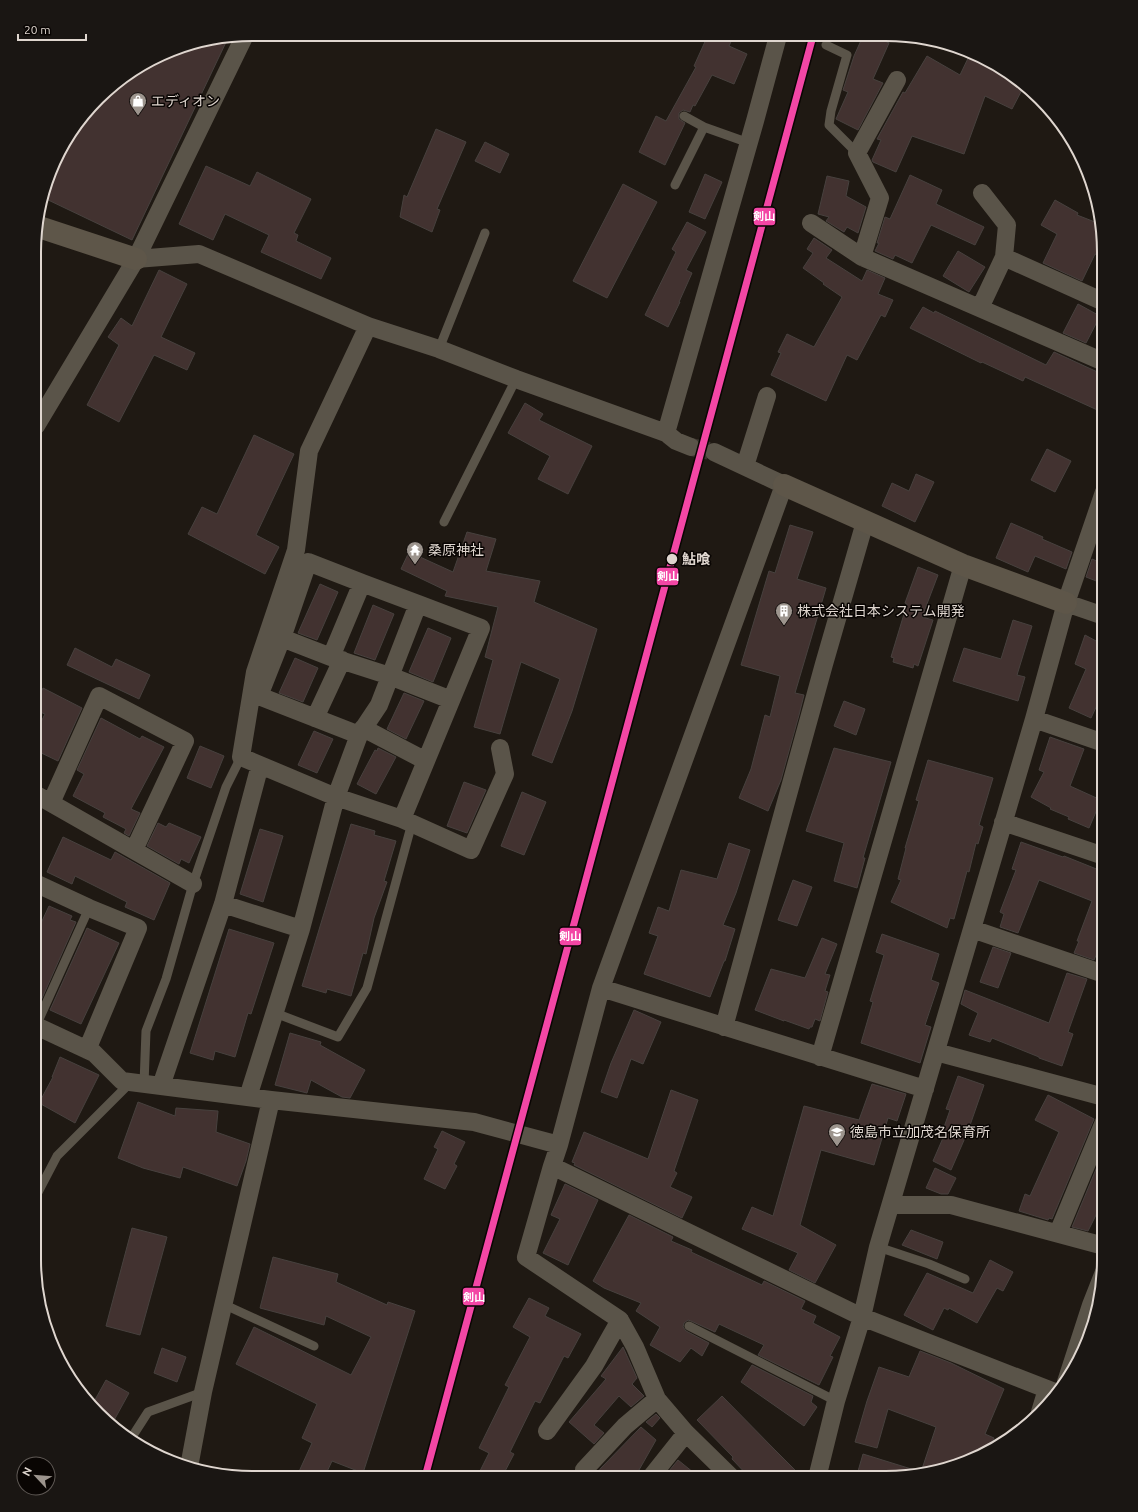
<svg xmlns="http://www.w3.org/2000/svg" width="1138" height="1512" font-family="Ubuntu,'Noto Sans JP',sans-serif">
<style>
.building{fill:#423230;stroke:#47413e}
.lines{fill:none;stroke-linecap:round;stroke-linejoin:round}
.street-tunnel{stroke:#3c352f;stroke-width:18;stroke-dasharray:18 9;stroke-linecap:butt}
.lane{stroke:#5a5449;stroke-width:9}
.street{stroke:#5a5449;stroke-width:18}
.secondary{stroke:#5e5649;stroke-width:22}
.rail-1-casing{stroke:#090503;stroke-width:10}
.rail-1{stroke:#f346a5;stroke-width:7}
.stop-dot{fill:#dfd6cf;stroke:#090503;stroke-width:1.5}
.labels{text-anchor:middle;stroke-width:3;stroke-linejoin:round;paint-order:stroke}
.poi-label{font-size:14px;fill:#dfd6cf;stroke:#090503;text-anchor:start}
.stop-label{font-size:14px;font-weight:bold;fill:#dfd6cf;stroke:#090503;text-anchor:start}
.rim{fill:none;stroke:#dfd6cf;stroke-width:2}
.line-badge{stroke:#090503;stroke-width:1.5}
.badge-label{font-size:11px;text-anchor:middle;font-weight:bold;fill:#fff}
</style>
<rect width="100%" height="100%" fill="#1f1913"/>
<path class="building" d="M708 35H734L729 46 747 54 734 84 712 75 695 106 693 105 690 112 683 110 679 113V119L685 123 665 165 639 152 656 116 666 121 696 67 694 66Z
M863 36H873L889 43 873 79 883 83 858 130 836 119 848 92 843 90 854 56Z
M228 38 132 240 44 198 63 143 109 88 182 46Z
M971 52 1007 71 1024 86 1012 109 985 96 964 154 912 136 896 172 873 162 872 160 881 140 877 139 903 92 905 93 927 56 960 75Z
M436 129 466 142 437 209 440 210 432 232 400 217 404 195 407 197Z
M485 142 509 154 500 173 475 161Z
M206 166 250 186 257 172 311 199 294 233 298 235 296 241 331 258 321 279 261 252 269 235 225 214 213 240 179 224Z
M705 174 722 182 705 219 689 212Z
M910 175 942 190 936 204 984 227 975 245 931 225 912 263 895 255 893 259 875 251 879 243H877L885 217 890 219Z
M827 176 849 181 846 196 866 207 858 233 847 227 844 232 826 221 829 217 818 214Z
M623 184 657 202 607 298 573 281Z
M1055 200 1078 213 1077 215 1100 224 1104 258 1095 254 1082 281 1043 263 1057 234 1041 225Z
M687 222 706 232 686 270 692 273 679 302H680L668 327 645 315 676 252 672 249Z
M814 238 832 250 826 258 862 281 867 270 885 278 878 294 893 300 885 317 881 315 857 360 847 355 826 401 771 375 781 353 778 352 787 334 814 347 842 297 823 284 824 283 803 268 813 253 807 249Z
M958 251 985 267 969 292 943 276Z
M159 270 187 284 161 337 195 353 187 370 154 355 119 422 87 405 119 345 108 337 121 318 132 326Z
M1078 304 1100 316 1086 343 1063 333Z
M923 307 934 313 935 311 1046 365 1054 352 1104 375V413L1025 377 1023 381 982 362 981 363 910 328Z
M525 403 543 414 539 420 592 446 568 494 538 479 550 456 508 433Z
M254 435 294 454 256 535 279 547 265 574 188 534 202 507 217 514Z
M1047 449 1071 461 1055 492 1031 480Z
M916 474 934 482 915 522 882 506 892 483 909 491Z
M1011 523 1043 537 1042 539 1072 552 1066 569 1035 556 1028 572 996 558Z
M790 525 813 532 797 579 826 588 795 693 804 695 799 715 781 780 768 811 739 798 751 769 765 715 770 717 780 676 741 665 769 571 775 573Z
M467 532 496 539 486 571 540 581 534 602 597 629 572 711 552 763 532 755 560 679 521 662 500 734 474 727 493 660 485 657 498 607 445 596 447 591 401 569 409 552 453 572Z
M1092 559 1104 564V584L1086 577Z
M918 567 938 575 922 617 933 620 918 666 914 664 913 668 893 662 894 658 891 657 907 604 905 603Z
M320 584 338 592 317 640 298 633Z
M373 605 394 614 375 660 354 653Z
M1013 620 1032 626 1017 675 1025 677 1018 701 953 681 964 648 1001 659Z
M428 628 451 638 433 682 409 672Z
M1104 630V690L1091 718 1069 708 1086 669 1075 664 1085 635 1098 642Z
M75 648 112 667 116 659 150 675 139 699 67 665Z
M295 658 318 668 303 702 279 693Z
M43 688 82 708 58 761 35 750V734L45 714 35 710V705Z
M404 693 424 701 406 739 387 729Z
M844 701 865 709 856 735 834 726Z
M101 718 140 739 142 736 164 747 131 809 140 813 129 836 124 833 126 829 103 817 105 813 73 796 84 774 77 770Z
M314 731 333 739 317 773 298 765Z
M1050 737 1084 749 1070 786 1101 800 1089 828 1068 819 1069 817 1050 809 1051 808 1031 797 1044 772 1039 770Z
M200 746 224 756 211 788 187 778Z
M378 748 396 757 376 794 357 784 375 750 377 751Z
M834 748 891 762 863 858H865L857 888 834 881 844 843 806 831Z
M928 760 993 778 979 825 983 827 978 844 976 843 969 872 967 871 954 919 950 918 947 928 891 902 901 880 898 879 906 848H905L919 801 916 800Z
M464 782 486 790 467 833 447 826Z
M522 792 546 802 524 855 501 846Z
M158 823 166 827 169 823 201 837 189 863 181 859 179 864 147 846Z
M351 824 375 831 374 835 396 841 384 881 387 882 374 918 366 954 363 953 351 996 327 989 326 993 302 986Z
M260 829 283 836 263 902 240 894Z
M63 837 111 860 115 852 170 883 154 920 125 907 127 902 75 876 72 884 47 872Z
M1021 842 1063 857 1064 856 1104 872V937L1094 960 1074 953 1079 941H1077L1092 901 1039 880 1018 933 1000 927 1004 914 1000 912 1016 870 1012 869Z
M729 843 750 850 736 893 723 925 735 929 725 961H724L710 997 644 974 658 936 649 933 658 907 669 911 681 870 717 879Z
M793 880 812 887 797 926 778 920Z
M49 906 72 916 70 920 76 922 39 1005 34 1002 35 936Z
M87 928 119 943 81 1024 50 1010Z
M229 929 274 943 251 1014 248 1013 235 1057 215 1051 213 1060 190 1053Z
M882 934 939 954 931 980 939 983 925 1025 931 1027 920 1063 861 1043 873 1002 870 1001 884 955 876 952Z
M822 938 837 944 825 974 830 975 825 991 828 992 820 1021 815 1019 812 1027H810L809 1029 784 1020V1021L755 1010 771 969 805 978Z
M993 947 1011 953 998 988 980 982Z
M1067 973 1087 979 1068 1032 1073 1034 1062 1066 1039 1058V1057L992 1038 990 1042 969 1035 978 1013 961 1004 965 990 1049 1023Z
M634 1010 661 1022 643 1064 631 1059 617 1098 601 1092 611 1063Z
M290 1033 321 1042 320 1045 365 1070 350 1098 342 1097 311 1080 307 1093 275 1085Z
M60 1057 99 1075 75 1123 39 1103 53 1077H52Z
M958 1076 984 1085 968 1131 951 1170 933 1161 946 1131 943 1130 950 1110 946 1109Z
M872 1084 906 1094 897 1121 888 1118 874 1165 821 1150 800 1225 836 1245 815 1283 789 1270 798 1253 742 1229 752 1207 773 1216 804 1106 859 1120Z
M671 1090 698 1100 674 1171 677 1173 670 1187 692 1197 682 1218 574 1165 575 1163 572 1162 584 1132 648 1159Z
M1048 1095 1094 1119 1052 1219 1049 1218 1048 1220 1019 1211 1025 1194 1030 1196 1059 1132 1035 1120Z
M138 1102 175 1116 176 1108 218 1111 216 1132 250 1144 246 1161 237 1186 183 1167 180 1178 143 1168 118 1158Z
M442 1131 465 1142 454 1164 457 1166 445 1189 424 1179 438 1149 434 1147Z
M1104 1150V1211L1099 1209 1088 1231 1072 1227Z
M935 1168 956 1178 948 1194H941L926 1188Z
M565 1184 598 1200 568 1265 543 1253 560 1219 551 1215Z
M629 1215 673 1237 671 1241 692 1250 691 1252 762 1285 764 1281 805 1301 801 1309 816 1316 813 1323 840 1337 830 1356 833 1357 819 1385 758 1355 764 1345 719 1324 715 1332 691 1321 688 1320 684 1323 683 1327 686 1331 709 1343 702 1356 691 1348 680 1362 650 1345 660 1327 636 1311 641 1303 604 1288 593 1281Z
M132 1228 167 1237 140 1335 106 1326Z
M911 1230 943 1242 937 1259 902 1245Z
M273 1257 338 1274 336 1282 387 1305 388 1302 415 1311 363 1473 332 1461 325 1476H297L312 1443 302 1438 317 1404 236 1364 254 1327 351 1375 371 1337 326 1316 324 1325 260 1308Z
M990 1260 1013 1272 1003 1291 997 1288 977 1323 949 1308 948 1310 944 1308 933 1330 904 1315 927 1273 973 1293Z
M529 1298 549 1308 545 1316 581 1334 568 1358 564 1356 540 1403 535 1401 510 1452 514 1454 502 1477H477L489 1453 479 1448 509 1387 505 1385 530 1337 513 1327Z
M623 1347 637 1378 632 1384 644 1396 631 1407 619 1396 594 1425 604 1433 594 1444 569 1422 606 1379 601 1376Z
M162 1348 186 1357 177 1382 154 1373Z
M920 1351 951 1363 1004 1389 985 1434 994 1438 987 1452 982 1455 942 1471 886 1478H856L863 1454 921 1472 936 1427 888 1409 877 1448 855 1442 867 1401 879 1367 909 1377Z
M752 1365 813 1396 811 1402 817 1407 804 1426 741 1382Z
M106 1380 129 1393 112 1424 91 1407Z
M722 1396 775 1450 803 1478H750L732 1459 733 1457 697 1420Z
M656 1414 660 1418 652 1427 646 1422Z
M641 1427 656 1440 635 1477H594L601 1468Z
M678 1460 699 1477H664Z"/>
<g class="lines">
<path class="street-tunnel" d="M691 447 714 452"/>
<path class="lane" d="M826 45 847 55 831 111 829 125 857 153
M684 116 704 127 749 143
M675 185 704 127
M439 349 485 233
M444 522 516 379
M275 1013 338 1037 367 988 412 823
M36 1026 89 908
M144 1084 146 1031 166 979 193 884 226 787 241 757
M34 1200 57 1156 131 1082
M878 1247 929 1264 965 1279
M223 1304 314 1346
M689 1326 836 1401
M130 1440 148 1412 203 1392"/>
<path class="street" d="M897 80 857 153 880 198 862 257 1104 362
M982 193 1007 225 1004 257 1104 302
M811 223 862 257
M136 259 199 254 368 326 439 349 516 379 666 433 676 441 691 447
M980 308 1004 257
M36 426 136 259 245 35
M666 433 755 121 778 36
M714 452 784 485 601 988 559 1145 552 1166 526 1257 620 1320 635 1347 657 1399 686 1433 732 1478
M745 466 767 396
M362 583 418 604
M1066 603 1104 616
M282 638 331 657
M315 718 342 660
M1034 719 1104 743
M363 728 426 761
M359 735 259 696 282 638 308 562 362 583 331 657 390 676 451 700
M260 765 241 757 255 672 296 550 309 451 368 326
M35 794 193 884
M51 803 99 696 185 741 134 850
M402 819 471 850 505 774 500 748
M1003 822 1104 856
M35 883 89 908 138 928 87 1050
M223 904 301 929
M972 929 1104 974
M601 988 925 1089
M34 1025 94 1053 122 1081 271 1100 474 1122 559 1145
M724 1027 824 664 865 522
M936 1052 1104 1097
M820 1057 963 565
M161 1086 223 904 260 765 336 797 359 735 379 705 418 604 481 628 402 819 336 797 301 929 248 1097
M552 1166 862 1317 1057 1393
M891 1205H951L1104 1246
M1058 1233 1104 1122
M1066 1382 1091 1305 1104 1272
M1040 1412 1047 1389
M547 1431 594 1366 620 1320
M189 1467 203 1392 271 1100
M584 1470 625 1426 657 1399
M651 1477 686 1433
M817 1478 836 1401 862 1317 878 1247 1034 719 1066 603 1104 492"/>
<path class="secondary" d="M36 226 136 259
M784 485 963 565 1066 603"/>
<g class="rail-1-casing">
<path id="rail-1" d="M425 1477 813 36"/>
</g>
<use href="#rail-1" class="rail-1"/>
</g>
<defs>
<g id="shop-pin" transform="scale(0.9)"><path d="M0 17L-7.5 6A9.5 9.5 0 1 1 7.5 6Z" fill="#9c948d" stroke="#090503"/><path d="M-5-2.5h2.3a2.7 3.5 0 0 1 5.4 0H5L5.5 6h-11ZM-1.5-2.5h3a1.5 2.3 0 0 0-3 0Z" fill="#fff"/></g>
<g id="temple-pin" transform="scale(0.9)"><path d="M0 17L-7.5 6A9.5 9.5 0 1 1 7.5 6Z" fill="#9c948d" stroke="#090503"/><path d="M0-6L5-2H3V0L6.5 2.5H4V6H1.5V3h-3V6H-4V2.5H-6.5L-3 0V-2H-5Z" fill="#fff"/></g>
<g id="building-pin" transform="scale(0.9)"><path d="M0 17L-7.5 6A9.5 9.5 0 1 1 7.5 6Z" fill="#9c948d" stroke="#090503"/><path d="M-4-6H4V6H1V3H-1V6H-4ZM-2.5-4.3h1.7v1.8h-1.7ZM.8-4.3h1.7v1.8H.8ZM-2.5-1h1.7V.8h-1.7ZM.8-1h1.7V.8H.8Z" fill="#fff"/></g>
<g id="school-pin" transform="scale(0.9)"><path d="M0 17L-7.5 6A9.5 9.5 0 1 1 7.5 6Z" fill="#9c948d" stroke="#090503"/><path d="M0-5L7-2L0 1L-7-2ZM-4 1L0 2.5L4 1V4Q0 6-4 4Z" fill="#fff"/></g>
</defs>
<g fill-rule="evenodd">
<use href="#shop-pin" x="138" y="101"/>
<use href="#temple-pin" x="415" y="550"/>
<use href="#building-pin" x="784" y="611"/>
<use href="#school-pin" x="837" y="1132"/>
</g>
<circle class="stop-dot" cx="672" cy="559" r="6"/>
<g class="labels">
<g class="poi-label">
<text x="151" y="106">エディオン</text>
<text x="428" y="555">桑原神社</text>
<text x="797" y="616">株式会社日本システム開発</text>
<text x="850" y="1137">徳島市立加茂名保育所</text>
</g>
<g class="stop-label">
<text x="682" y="564">鮎喰</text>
</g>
</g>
<path d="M0 0H1138V1512H0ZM252 41H886A211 211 0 0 1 1097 252V1260A211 211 0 0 1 886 1471H252A211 211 0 0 1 41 1260V252A211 211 0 0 1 252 41Z" fill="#1a1613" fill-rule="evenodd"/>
<path class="rim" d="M252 41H886A211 211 0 0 1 1097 252V1260A211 211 0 0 1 886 1471H252A211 211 0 0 1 41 1260V252A211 211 0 0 1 252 41Z"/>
<g class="line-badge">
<rect x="753" y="207" width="23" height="19" rx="4" fill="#f346a5"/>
<rect x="656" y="567" width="23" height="19" rx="4" fill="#f346a5"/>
<rect x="559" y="927" width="23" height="19" rx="4" fill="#f346a5"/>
<rect x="462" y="1287" width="23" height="19" rx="4" fill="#f346a5"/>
</g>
<g class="badge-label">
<text x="764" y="220">剣山</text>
<text x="668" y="580">剣山</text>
<text x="570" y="940">剣山</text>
<text x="474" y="1301">剣山</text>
</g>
<g transform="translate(36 1476) rotate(296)"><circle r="19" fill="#090503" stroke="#5f5955"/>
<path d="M0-3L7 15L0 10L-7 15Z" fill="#9c948d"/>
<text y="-6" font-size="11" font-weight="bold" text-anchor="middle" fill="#dfd6cf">N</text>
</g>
<path d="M18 34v6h68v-6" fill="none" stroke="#dfd6cf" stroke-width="2"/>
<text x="24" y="34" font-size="12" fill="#dfd6cf" stroke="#090503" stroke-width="3" paint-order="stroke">20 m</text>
</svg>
